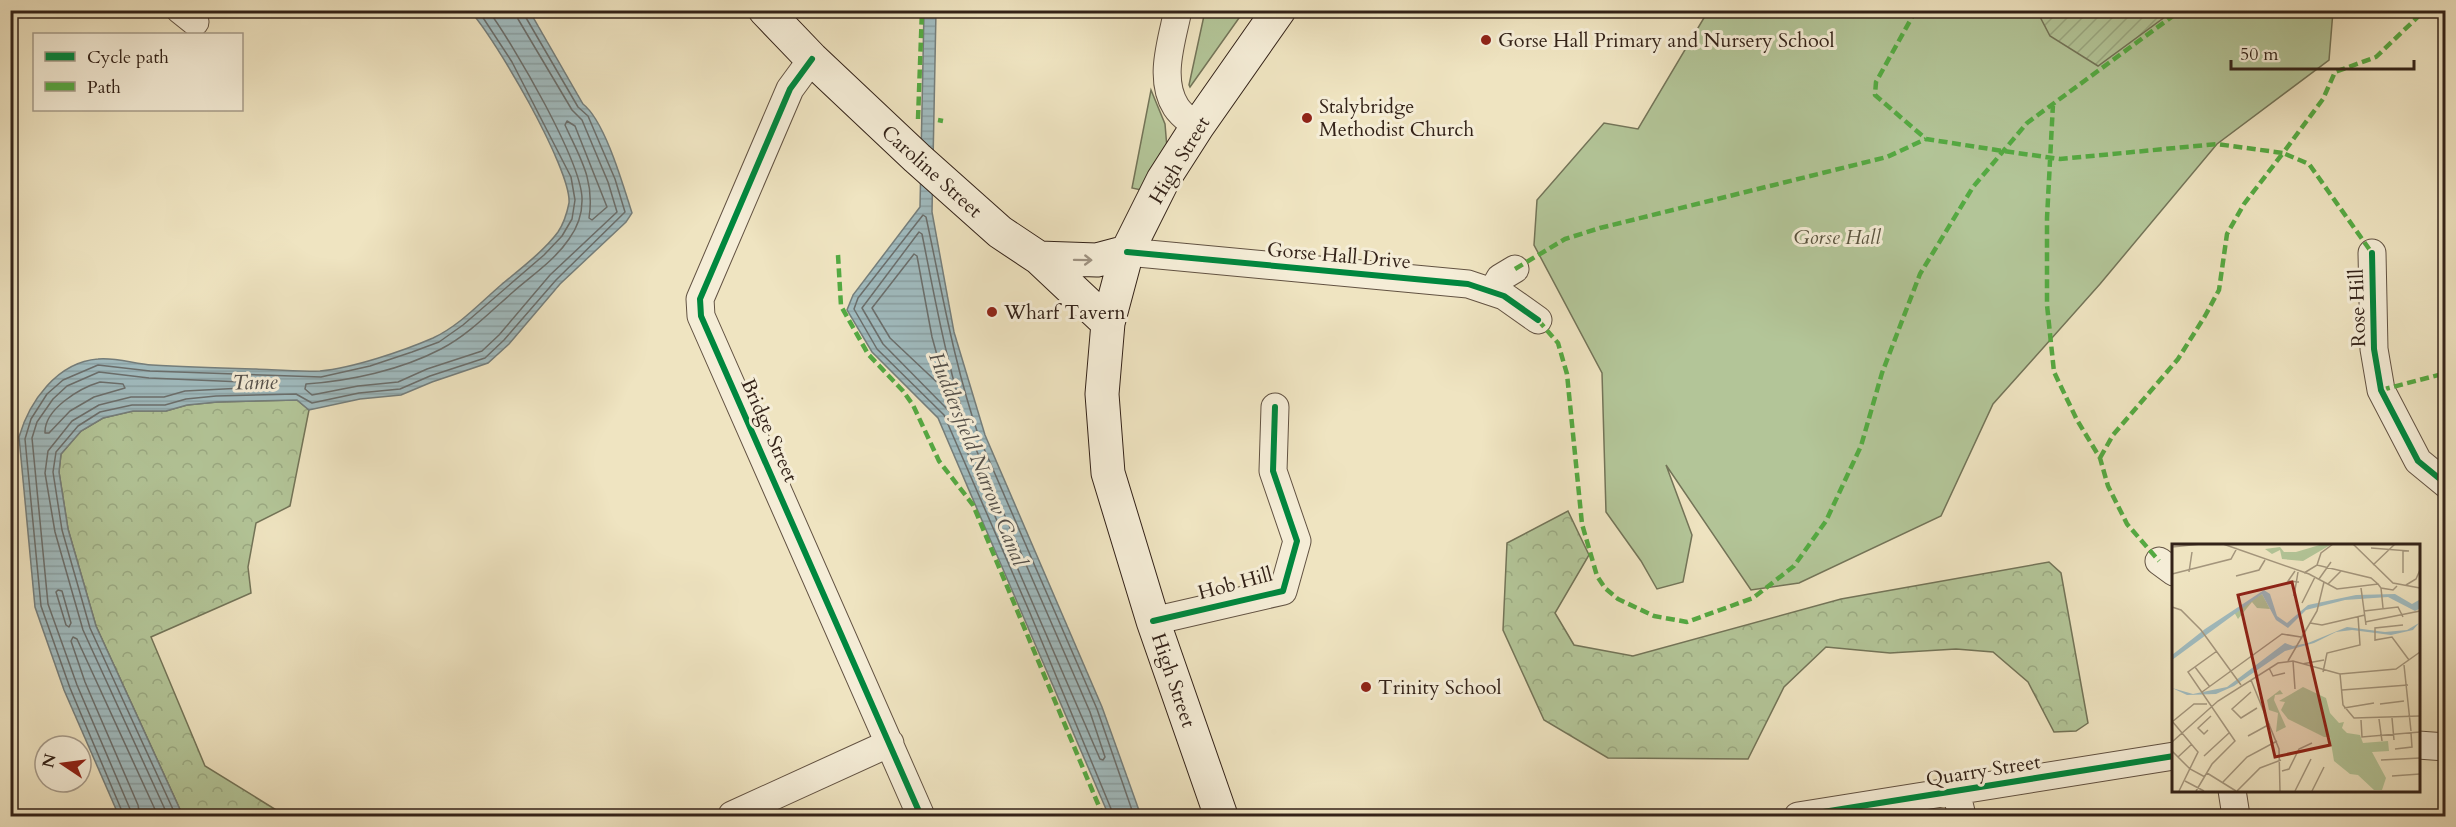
<svg xmlns="http://www.w3.org/2000/svg" width="2456" height="827" font-family="Cardo,serif">
<style>
.green{fill:#b3c598;stroke:#737458;stroke-width:1.5}
.forest{fill:url(#forest-crowns);stroke:#737458;stroke-width:1.5}
.garden{fill:url(#garden-furrows);stroke:#737458;stroke-width:1.5}
.water{fill:url(#water-rules);stroke:#747e7c;stroke-width:1.5}
.lines{fill:none;stroke-linecap:round;stroke-linejoin:round}
.shore{stroke:#6a6e6c;stroke-width:1.5}
.minor-casing{stroke:#625242;stroke-width:29}
.secondary-casing{stroke:#332218;stroke-width:35}
.minor{stroke:#f5edd7;stroke-width:27}
.secondary{stroke:#f5edd7;stroke-width:33}
.quiet{stroke:#54aa42;stroke-width:4.5;stroke-dasharray:9 4.5;stroke-linecap:butt}
.cycleway-casing{stroke:#f5edd7;stroke-width:10}
.cycleway{stroke:#00873e;stroke-width:6}
.oneway{stroke:#9e9281}
.poi-dot{fill:#8f2418;stroke:#f5edd7;stroke-width:2}
.labels{text-anchor:middle;stroke-width:6;stroke-linejoin:round;paint-order:stroke}
.poi-label{font-size:20px;fill:#332218;stroke:#f5edd7;text-anchor:start}
.street-label{font-size:20px;fill:#332218;stroke:#f5edd7}
.park-label{font-size:20px;font-style:italic;fill:#59533e;stroke:#f5edd7}
.water-label{font-size:21px;font-style:italic;fill:#54504a;stroke:#f5edd7}
.inset-road{fill:none;stroke:#a4967d;stroke-width:1.5}
.view{fill:#8f2418;fill-opacity:0.15;stroke:#8f2418;stroke-width:3}
.inset-edge{fill:none;stroke:#332218;stroke-width:3}
</style>
<defs>
<pattern id="forest-crowns" width="20" height="18" patternUnits="userSpaceOnUse" patternTransform="scale(1.5)"><rect width="20" height="18" fill="#b3c598"/><path d="M2 6a3 3 0 1 1 6 0M12 15a3 3 0 1 1 6 0" fill="none" stroke="#9aa982"/></pattern>
<pattern id="garden-furrows" width="10" height="10" patternUnits="userSpaceOnUse" patternTransform="scale(1.5)"><rect width="10" height="10" fill="#b3c598"/><path d="M-1 1l2-2M0 10L10 0M9 11l2-2" fill="none" stroke="#9aa982"/></pattern>
<pattern id="water-rules" width="6" height="5" patternUnits="userSpaceOnUse" patternTransform="scale(1.5)"><rect width="6" height="5" fill="#a0bbbf"/><path d="M0 2.5h6" fill="none" stroke="#8aa0a3"/></pattern>
</defs>
<rect width="100%" height="100%" fill="#efe4c1"/>
<filter id="stains"><feTurbulence type="fractalNoise" baseFrequency=".00333" numOctaves="4"/><feColorMatrix values="0 0 0 0 .2 0 0 0 0 .09 0 0 0 0 .02 0 0 0 .5 -.17"/></filter>
<radialGradient id="worn" r=".72"><stop offset=".6" stop-color="#630" stop-opacity="0"/><stop offset="1" stop-color="#630" stop-opacity=".3"/></radialGradient>
<path class="green" d="M1205 11H1244L1190 87 1189 85Z
M1708 11H2333L2329 60 2217 144 2100 284 1993 404 1941 516 1799 583 1751 590 1666 465 1692 535 1683 582 1657 589 1641 561 1606 512 1602 373 1534 245 1537 200 1604 123 1638 129Z
M1151 90 1165 124 1167 148 1141 190 1132 188Z"/>
<path class="forest" d="M297 400 309 410 290 506 256 523 248 567 251 593 151 637 205 766 286 816H183L96 626 68 529 59 472 61 454 81 431 103 418 133 411H166L187 405 217 402Z
M1568 511 1589 555 1555 613 1574 645 1633 656 1841 599 2049 562 2061 573 2088 723 2076 731 2054 732 2028 682 1993 652 1956 649 1890 653 1826 647 1784 687 1748 759 1608 758 1544 720 1503 630 1507 543Z"/>
<path class="garden" d="M2037 11H2173L2098 66 2050 36Z"/>
<path class="water" d="M470 11 530 12 583 104C605 121 623 185 632 213L626 222 560 284 509 344 488 363 432 382 401 395 360 399 309 410 297 400 217 402 187 405 166 411H133L103 418 81 431 61 454 59 472 68 529 96 626 183 816H119L64 690 35 607 19 437C29 402 57 362 98 359 115 357 135 364 152 365 187 367 222 368 256 369 277 370 299 372 320 371 353 368 403 351 433 338 459 326 480 303 501 285 520 269 543 252 558 232 564 223 567 213 569 203 572 170 494 36 470 11Z
M924 11H936L932 212 954 332 985 435 1102 707 1141 816H1109L938 418 872 352 847 310 853 295 920 207Z"/>
<g class="lines">
<path class="shore" d="M488 10C512 42 584 165 582 201 582 215 577 228 569 239 555 260 531 276 513 292 490 312 468 335 441 349 401 370 350 381 306 384L305 389 312 395 358 386 398 382 427 369 482 351 499 335 550 275 617 212 608 182 582 120 572 110 518 19 517 10
M567 121 575 126 607 207 592 220 589 218C595 180 580 158 565 125Z
M919 232 922 234C936 304 948 373 972 440L1090 712 1105 757 1103 760 1100 759 950 412 883 344 862 308Z
M914 254 917 256 932 337 945 384 943 388 890 338 872 308Z
M100 382 123 384 125 388 94 397 70 411 49 433H45C44 409 80 388 100 382Z
M58 590 62 591 71 623 69 627 66 625 56 592Z
M124 816 70 688 41 606 25 439 31 419 47 394 63 380 98 365 150 371 321 377 370 366 412 352 439 342 463 325 544 255 562 236 572 219 575 200 571 177 512 62 478 10
M131 816 130 809 77 685 48 604 32 438 37 422 53 399 67 386 99 372 149 378 243 382 246 385 243 388 185 391 164 397H131L99 405 72 421 48 451 45 473 55 532 83 630 168 816
M140 816 138 805 85 682 71 641 73 637 77 639 158 816
M176 816 90 628 62 530 53 472 56 452 78 426 100 412 132 405H165L186 399 216 396 296 394 312 403 359 393 400 389 430 376 485 358 504 340 556 280 625 212 615 179 588 116 578 107 525 16 524 10
M1114 816 1030 613 944 415 877 349 854 309 858 298 923 215 926 217C942 291 954 365 979 437L1097 709 1134 816"/>
<g class="minor-casing">
<path id="minor" d="M180 10 195 22
M1178 10C1172 40 1158 79 1176 107 1181 115 1190 121 1197 127
M812 59 790 89 700 299 701 316 921 816
M1127 252 1468 284 1504 296 1538 320
M2372 253 2374 349 2381 390 2418 461 2446 484
M1492 292 1500 278 1515 269
M2159 561 2174 572
M1153 621 1283 591 1297 541 1273 471 1275 407
M2418 745 2446 747
M2232 790 2236 816
M1956 791 1962 816
M732 815 890 743
M1798 816 2174 756"/>
</g>
<g class="secondary-casing">
<path id="secondary" d="M765 10 812 59 917 158 1000 232 1039 258 1108 323
M1039 258 1097 260 1127 252
M1221 816 1153 621 1108 473 1102 394 1108 323 1127 252 1163 180 1197 127 1279 10"/>
</g>
<use href="#minor" class="minor"/>
<use href="#secondary" class="secondary"/>
<path class="quiet" d="M1916 10 1876 82 1875 95 1926 139 2003 151 2060 159 2217 144 2283 153 2323 99 2335 72 2376 57 2425 10
M2053 104 2047 218V305L2054 372 2077 420 2100 458 2108 486 2127 524 2159 561
M918 119 922 10
M938 120 943 121
M838 255 841 306 868 354 903 391 913 405 939 461 973 505 1103 816
M1515 269 1565 239 1600 228 1887 157 1926 139
M1538 320 1558 343 1567 374 1582 524 1597 576 1605 588 1618 599 1654 616 1687 622 1753 598 1794 566 1826 521 1861 446 1882 373 1920 274 1973 187 2027 123 2181 10
M2381 390 2446 373
M2100 458 2113 435 2178 359 2205 316 2219 290 2227 234 2244 204 2283 153 2309 164 2372 253"/>
<g class="cycleway-casing">
<path id="cycleway" d="M812 59 790 89 700 299 701 316 921 816
M1127 252 1468 284 1504 296 1538 320
M2372 253 2374 349 2381 390 2418 461 2446 484
M1153 621 1283 591 1297 541 1273 471 1275 407
M1798 816 2174 756"/>
</g>
<use href="#cycleway" class="cycleway"/>
</g>
<defs><path id="oneway-shaft" d="M-6 0H5M1.5-3L5.5 0L1.5 3" fill="none" stroke-width="1.6" stroke-linecap="round" stroke-linejoin="round" transform="scale(1.5)"/></defs>
<use class="oneway" href="#oneway-shaft" transform="translate(1083 260) rotate(1)"/>
<g class="poi-dot">
<circle cx="1486" cy="40" r="6"/>
<circle cx="1307" cy="118" r="6"/>
<circle cx="992" cy="312" r="6"/>
<circle cx="1366" cy="687" r="6"/>
</g>
<g class="labels">
<g class="poi-label">
<text x="1498" y="47">Gorse Hall Primary and Nursery School</text>
<text x="1319" y="113">Stalybridge<tspan x="1319" dy="23">Methodist Church</tspan></text>
<text x="1004" y="319">Wharf Tavern</text>
<text x="1378" y="694">Trinity School</text>
</g>
<g class="street-label">
<text transform="translate(1179 160) rotate(-59)" y="7">High Street</text>
<text transform="translate(932 171) rotate(42)" y="7">Caroline Street</text>
<text transform="translate(1339 255) rotate(5)" y="7">Gorse Hall Drive</text>
<text transform="translate(2357 308) rotate(-92)" y="7">Rose Hill</text>
<text transform="translate(770 430) rotate(66)" y="7">Bridge Street</text>
<text transform="translate(1235 583) rotate(-15)" y="7">Hob Hill</text>
<text transform="translate(1174 680) rotate(71)" y="7">High Street</text>
<text transform="translate(1983 770) rotate(-9)" y="7">Quarry Street</text>
</g>
<g class="park-label">
<text x="1837" y="244">Gorse Hall</text>
</g>
<g class="water-label">
<text transform="translate(255 382) rotate(-1)" y="7">Tame</text>
<text transform="translate(978 459) rotate(68)" y="7">Huddersfield Narrow Canal</text>
</g>
</g>
<g transform="translate(2172 544)">
<rect width="248" height="248" fill="#efe4c1"/>
<path d="M131 143 154 154 158 169 167 179 172 178 170 184 175 189 188 191 191 199 216 197 217 207 200 208 214 234 210 246H202L186 231 178 230 162 217 158 193H152L116 175 109 166 113 158 107 157Z" fill="#b3c598"/>
<path d="M151 0H160L131 17 110 15 108 6 100 10 93 5 108 3 112 8H124ZM90 50 98 65 85 64 80 58 66 75 62 68ZM108 146 111 150 103 151 102 156 114 183 104 188 106 169 97 166 95 156Z" fill="#b3c598"/>
<path d="M152 172 163 180 171 192 167 195 148 178Z" fill="#b3c598"/>
<path d="M92 46 98 50 105 72 115 79 136 61 184 51 223 50 240 60 247 56V65L243 67 216 53 173 56 134 66 116 84 104 76 90 50 0 116V111L33 85ZM247 79 241 86 219 91 180 86 164 88 142 99 113 107 62 142 44 150 15 151 0 144 21 150 55 143 113 99 121 102 136 99 175 83 213 88 235 86Z" fill="#a0bbbf"/>
<path class="inset-road" d="M51 0 137 30 165 45 206 40 209 44 221 46 225 42M181 0 221 39 248 44M0 3 29 0M199 4 237 7M145 21 149 9 161 0M201 21 223 0M123 27 116 37 127 38M17 28 20 8M132 29 145 21 199 34 206 40M231 29V6M0 30 59 15 65 4M64 32 87 26 93 16M147 35 159 18M156 40 169 27M234 41 244 35 248 26M189 44 194 81M209 44 211 64M122 52 126 28M130 59 143 33M0 63 9 66 29 86 69 141M192 67 226 63 231 73M193 78 248 67M138 79 150 81 193 71M231 81 203 84V96L220 93 237 116M116 117 145 67 152 38M121 117 123 145M130 120 152 116M232 121 239 187M23 123 38 143M97 124 101 132 113 129M151 128 155 109 188 101 186 72M168 130 171 161 182 174 248 172M79 136 107 205 108 247M170 146 236 141M30 148 110 90 129 93M79 148 60 165 69 174 85 164M208 160 232 157M172 164 202 159M220 174 222 196M207 175 210 197M189 176 190 193 248 188M0 177 26 208 7 247M0 178 22 160H35M36 186 32 190 26 184 39 172M76 192 98 180M0 198 46 157 106 119 121 117 168 130 224 125 248 108M223 205 240 203 239 189M0 207 18 225 33 233M32 212 57 189M6 213 20 200M209 216 248 214M110 227 117 225 127 205 140 199M35 229 64 247M220 232 248 230M13 237 32 247M51 238 75 213 105 197M24 247 40 220 63 197 16 128 45 107M65 247 88 224 109 216M123 247 139 215M140 247 152 223"/>
<path class="view" d="M120 38 158 201 103 213 66 51Z"/>
<rect width="248" height="248" class="inset-edge"/>
</g>
<rect width="2456" height="827" fill="none" stroke="#efe4c1" stroke-width="36"/>
<rect x="12" y="12" width="2432" height="803" fill="none" stroke="#332218" stroke-width="3"/>
<rect x="18" y="18" width="2420" height="791" fill="none" stroke="#332218" stroke-width="1.5"/>
<rect x="33" y="33" width="210" height="78" fill="#f5edd7" stroke="#a79c8b" stroke-width="1.5"/>
<rect x="45" y="52" width="30" height="9" fill="#00873e" stroke="#a79c8b" stroke-width="1.5"/>
<text x="87" y="63" font-size="18" fill="#332218">Cycle path</text>
<rect x="45" y="82" width="30" height="9" fill="#54aa42" stroke="#a79c8b" stroke-width="1.5"/>
<text x="87" y="93" font-size="18" fill="#332218">Path</text>
<g transform="translate(63 764) rotate(283)"><circle r="28" fill="#f5edd7" stroke="#a79c8b" stroke-width="1.5"/>
<path d="M0-4.5L10 22L0 15L-10 22Z" fill="#8f2418"/>
<text y="-9" font-size="16" font-weight="bold" text-anchor="middle" fill="#332218">N</text>
</g>
<path d="M2231 60v9h183v-9" fill="none" stroke="#332218" stroke-width="3"/>
<text x="2240" y="60" font-size="18" fill="#332218" stroke="#f5edd7" stroke-width="4.5" paint-order="stroke">50 m</text>
<rect width="100%" height="100%" filter="url(#stains)"/>
<rect width="100%" height="100%" fill="url(#worn)"/>
</svg>
